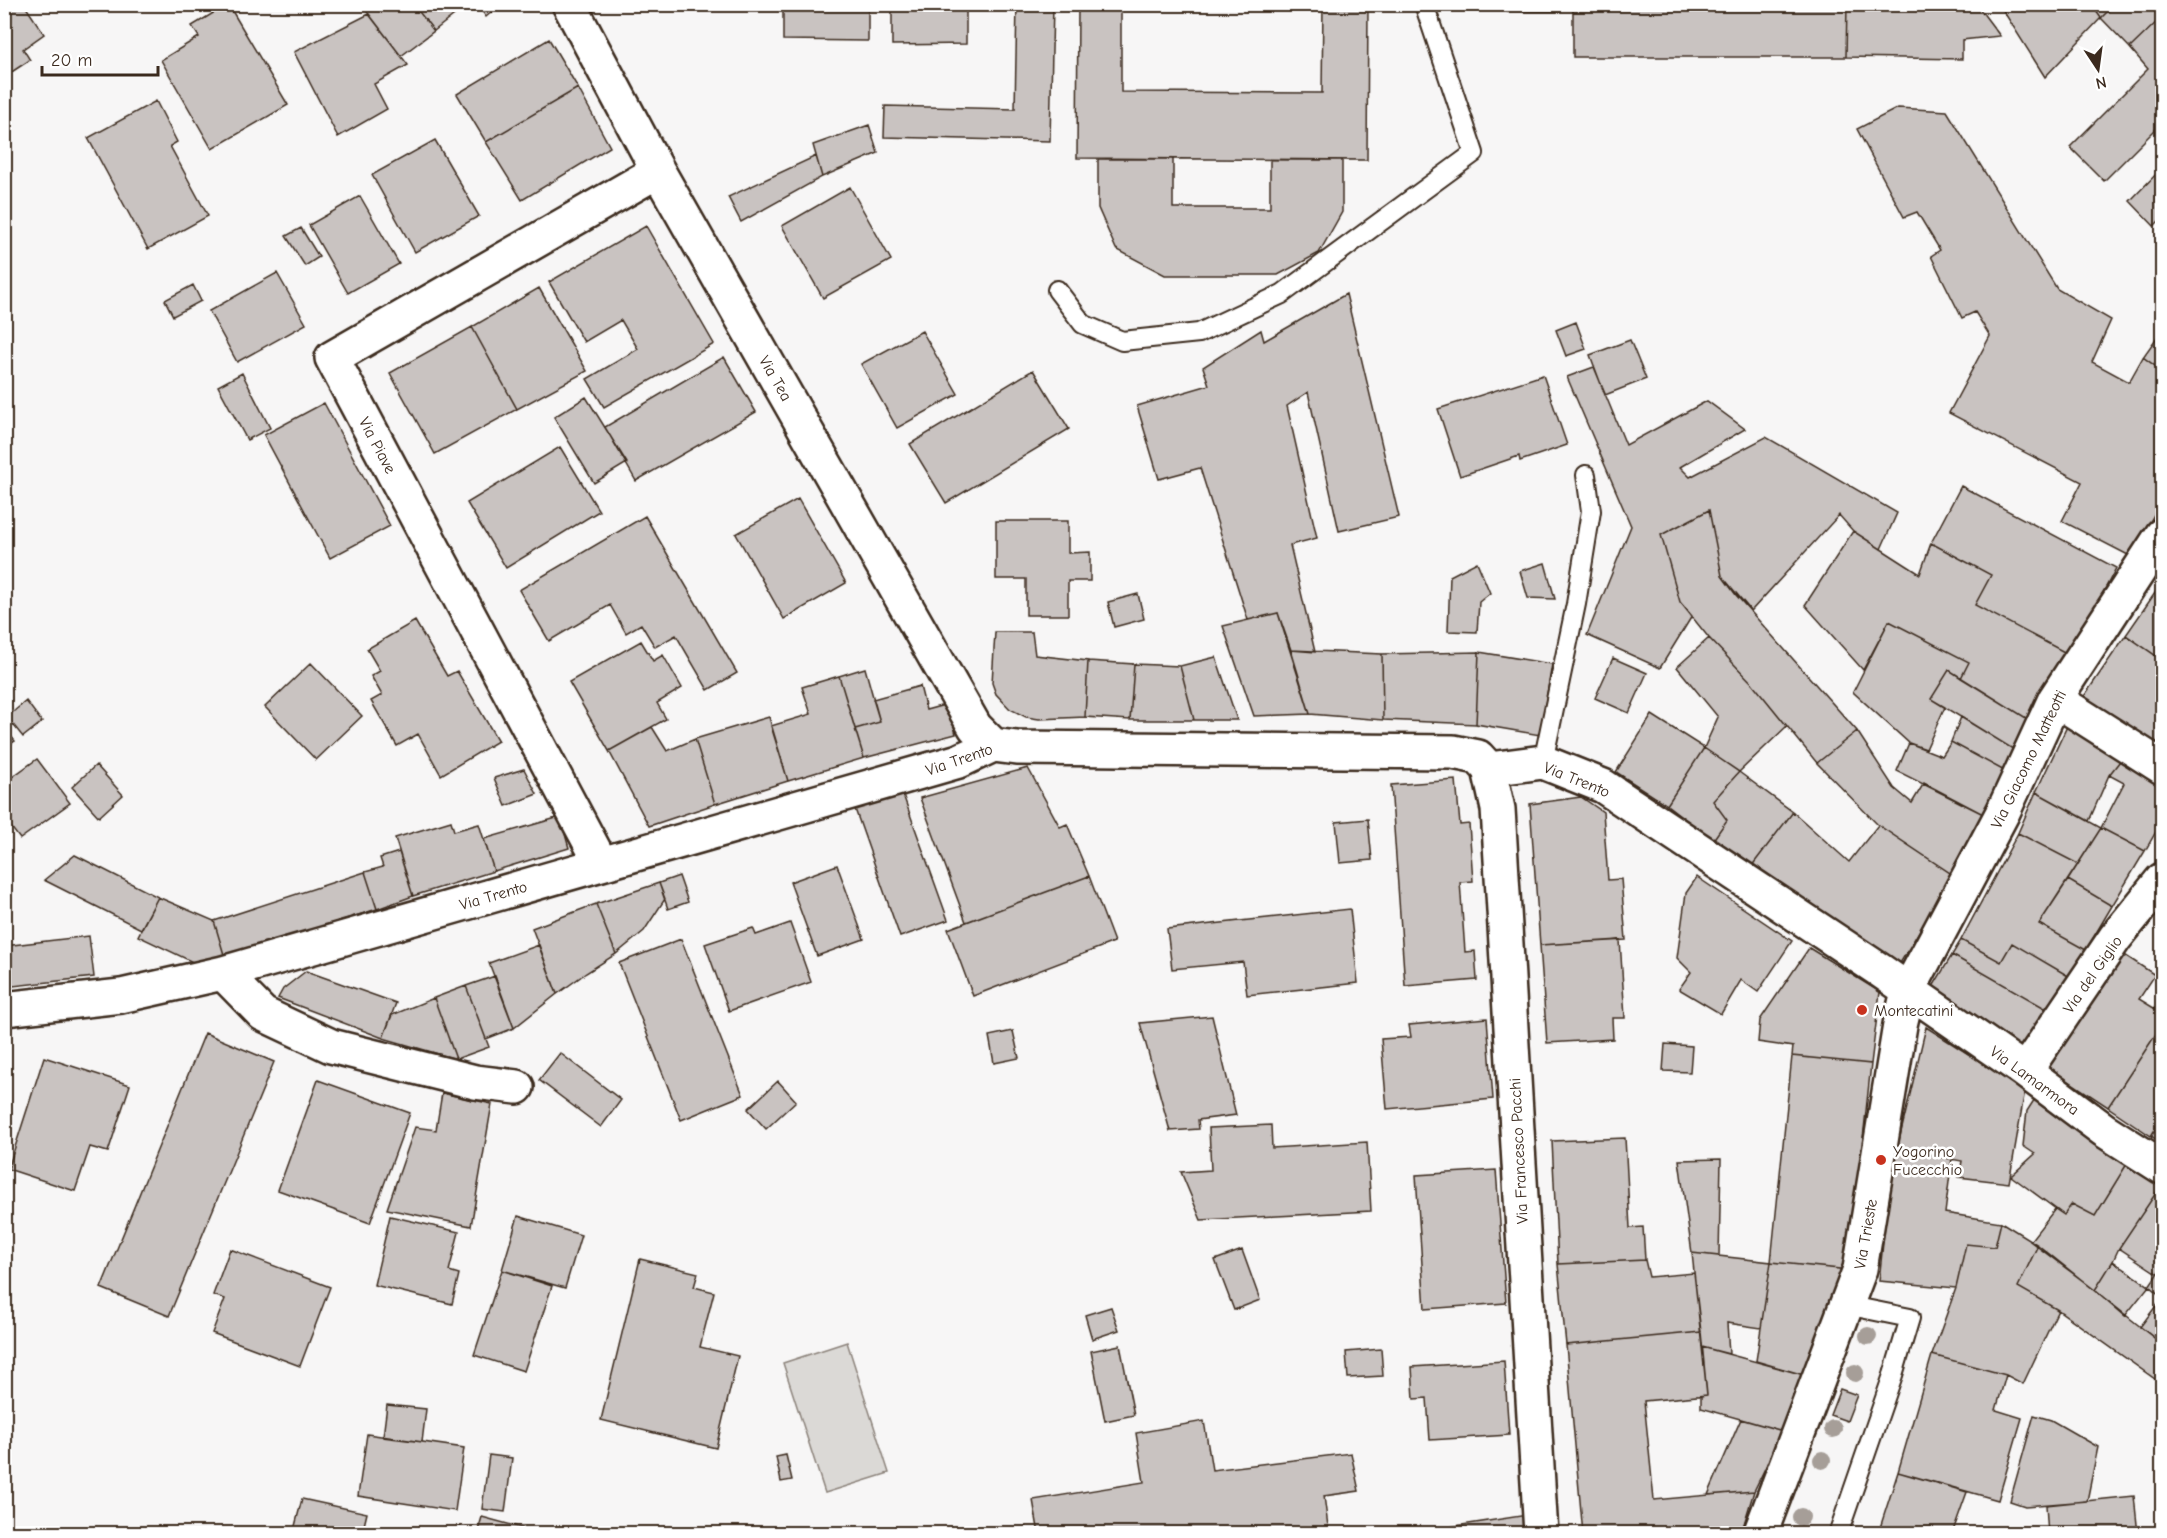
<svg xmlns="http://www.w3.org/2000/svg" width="2167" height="1538" font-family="'Comic Neue',sans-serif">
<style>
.green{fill:#dbd9d6;stroke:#8b827a;stroke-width:1.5}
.building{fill:#c9c3c1;stroke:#3b2a1e;stroke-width:1.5}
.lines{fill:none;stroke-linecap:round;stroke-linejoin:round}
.service-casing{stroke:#3b2a1e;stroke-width:22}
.minor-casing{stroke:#3b2a1e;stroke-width:38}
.service{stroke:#fff;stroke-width:18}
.minor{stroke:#fff;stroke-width:33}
.tree{fill:#a69e98}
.poi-dot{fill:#c8321e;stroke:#fff;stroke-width:2}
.labels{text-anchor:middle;stroke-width:5;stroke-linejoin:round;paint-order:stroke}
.street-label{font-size:16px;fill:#3b2a1e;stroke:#fff}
.poi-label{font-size:16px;fill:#3b2a1e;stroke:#fff;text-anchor:start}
</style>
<rect width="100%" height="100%" fill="#f7f6f6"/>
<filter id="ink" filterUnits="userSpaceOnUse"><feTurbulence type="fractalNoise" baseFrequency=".0167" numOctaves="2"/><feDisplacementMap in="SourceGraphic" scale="12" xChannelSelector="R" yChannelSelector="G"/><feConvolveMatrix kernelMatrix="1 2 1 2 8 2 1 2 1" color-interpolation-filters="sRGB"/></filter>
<g filter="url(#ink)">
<path class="green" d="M847 1342 889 1473 825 1493 783 1363Z"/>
<path class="building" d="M4 4H24L44 34 23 49 30 60 4 77Z
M228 4 288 105 212 149 161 60 199 37 192 26Z
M361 4H413L434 31 401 56Z
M413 4H468L434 31Z
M477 4H501L486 17Z
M783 4H868V41L783 40Z
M892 4H966V44L892 45Z
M1017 4H1053L1050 141 884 137 885 106 1015 109Z
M1078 4H1121V92L1322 93 1323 4H1368L1367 160 1077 158Z
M1475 4H1559V11H1475Z
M1573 4H1847L1846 57H1573Z
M1847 4H1976L2000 36 1962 40V59L1846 57Z
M1999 4H2016L2021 11 2030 4H2091L2101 18 2045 77Z
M2091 4H2115L2101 18Z
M2115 4H2162V17L2130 48 2101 18Z
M369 14 408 65 374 84 387 109 338 137 294 52Z
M2162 17V123L2104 181 2070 147 2148 69 2130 48Z
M549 39 578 88 486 142 457 94Z
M578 88 610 147 522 200 486 142Z
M156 101 177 142 170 146 208 216 148 249 88 138Z
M1898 108 1947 111 2057 289 2111 320 2092 362 2129 382 2143 357 2162 371V501L2130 556 2062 521 2082 482 1949 413 1990 336 1975 312 1962 318 1931 256 1940 250 1917 212 1904 217 1857 129Z
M869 125 878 153 822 177 813 145Z
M435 140 479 216 415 252 372 175Z
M816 156 822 177 741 222 728 197Z
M1098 159H1173V208H1270V160H1342V212L1319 253 1278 275H1165L1116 249 1098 208Z
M2162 168V218L2154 226 2130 201Z
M850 187 891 260 823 298 782 226Z
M360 196 399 264 348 293 309 225Z
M646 226 714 344 604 407 587 379 638 349 621 320 584 342 549 282Z
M301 228 319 257 305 266 286 236Z
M277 273 306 324 237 362 209 311Z
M193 285 201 301 173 316 165 300Z
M539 288 587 371 517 409 472 327Z
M1346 294 1399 517 1339 531 1308 392 1287 406 1317 538 1290 545 1315 652 1291 650 1278 613 1248 620 1200 468 1159 479 1137 406 1209 385 1203 367 1261 330 1264 341Z
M1576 322 1586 349 1566 356 1556 330Z
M472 327 517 409 435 454 390 373Z
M2162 330V371L2143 357Z
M922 331 958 394 897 428 861 364Z
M1630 340 1646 379 1605 395 1590 355Z
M724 357 756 412 636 481 605 427Z
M1594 367 1626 445 1707 401 1745 429 1680 467 1690 477 1766 437 1897 513 1881 549 1853 531 1839 515 1751 611 1722 576 1709 510 1661 535 1680 602 1692 616 1660 668 1587 635 1631 526 1567 377Z
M1033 370 1069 429 946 503 910 444Z
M242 373 270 428 247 440 218 386Z
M1543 375 1567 445 1520 461 1519 456 1460 476 1438 409Z
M586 397 627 463 594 483 554 417Z
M324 403 390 526 330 558 264 435Z
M560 447 599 511 506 568 467 503Z
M1961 486 2116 568 2070 655 1975 605 1991 575 1931 543Z
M798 499 846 583 784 619 736 534Z
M1709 510 1722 576 1736 595 1857 731 1817 763 1753 684 1709 638 1680 602 1661 535Z
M645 516 737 673 708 690 676 635 655 647 641 624 626 633 610 605 549 641 519 590Z
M996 521H1068V553L1090 552V581H1068V615H1026V579H996Z
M1853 531 1920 574 1931 543 1991 575 1975 605 2070 655 2039 726 1961 678 1969 662 1889 621 1863 670 1805 605Z
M1477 562 1490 593 1479 602 1477 632 1448 631 1450 576Z
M1545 563 1555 599 1528 598 1520 571Z
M2162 582V597L2155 593Z
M2155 593 2162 597V660L2126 635Z
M1138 594 1144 619 1114 627 1108 602Z
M1278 613 1310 714 1254 716 1223 626Z
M415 621 447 676 457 671 498 741 441 775 418 734 397 746 371 701 382 695 371 676 380 671 367 649Z
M1889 621 1969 662 1961 678 1949 670 1931 699 1945 707 1926 749 1909 743 1853 692Z
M995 632H1032L1035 655 1088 661 1085 717 1039 719 1026 717 1010 709 996 694 992 683Z
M2126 635 2162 660V755L2076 708Z
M1709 638 1753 684 1787 726 1739 772 1704 748 1718 717 1677 667Z
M641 641 653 661 663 655 682 688 657 703 666 719 609 751 569 682Z
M1291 650 1382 654 1383 720 1310 714Z
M1479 652 1552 664 1540 735 1476 724Z
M1479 652 1476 724 1383 720 1382 654Z
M1216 657 1237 720H1194L1180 666Z
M1613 658 1647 673 1629 713 1595 698Z
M1088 661 1134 664 1130 720 1085 717Z
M311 663 362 716 316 760 265 707Z
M1134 664 1180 666 1194 720H1130Z
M865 668 880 722 855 729 839 676Z
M1949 670 2039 726 2021 754 1931 699Z
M839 676 864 758 788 781 771 726 811 714 802 687Z
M920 686 926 710 948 704 956 734 864 758 855 729 880 722 873 699Z
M26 701 42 722 23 737 7 717Z
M1652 715 1704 748 1667 805 1616 772Z
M769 717 788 781 715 804 695 739Z
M1961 717 2021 754 2010 774 1951 742Z
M2070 720 2127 752 2109 775 2089 821 2036 792Z
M652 727 667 751 695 739 715 804 649 826 609 751Z
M4 728 15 741 4 748Z
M1857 731 1894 788 1912 803 1924 783 1989 817 1953 875 1878 825 1817 763Z
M1951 742 2010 774 1989 817 1897 771 1909 743 1942 756Z
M1704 748 1739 772 1713 801 1727 820 1713 840 1667 805Z
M2127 752 2162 778V821L2145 851 2101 828 2124 783 2109 775Z
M37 759 70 803 20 839 4 818V783Z
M96 765 123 795 99 817 72 787Z
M1028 768 1060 827 1067 824 1089 876 966 922 920 798Z
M524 769 537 794 506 806 494 778Z
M1739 772 1793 812 1751 867 1713 840 1727 820 1713 801Z
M1456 780 1460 825 1469 824 1473 881 1460 882 1465 952 1475 951 1477 980 1405 986 1391 785Z
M902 792 948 920 900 937 855 809Z
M2036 792 2101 828 2078 864 2018 833Z
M1581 797 1603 812 1608 880 1621 879 1626 940 1540 945 1530 804Z
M1793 812 1849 862 1878 825 1953 875 1899 965 1751 867Z
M560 817 569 848 494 871 484 839Z
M1368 819 1372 860 1340 863 1336 822Z
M451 821 454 831 479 824 494 871 413 896 395 838Z
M2101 828 2145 851 2112 906 2068 880Z
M2018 833 2078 864 2039 924 2086 950 2070 977 2012 943 2001 962 1961 940Z
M399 852 413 896 377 909 365 872 383 867 380 858Z
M75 855 158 897 141 929 44 880Z
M837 865 864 939 817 956 790 882Z
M365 872 377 909 225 958 214 921Z
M679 876 688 902 668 909 659 883Z
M1089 876 1114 942 973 996 948 929Z
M1697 877 1792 941 1758 992 1741 980 1721 1014 1679 989 1691 972 1677 958 1686 893Z
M2068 880 2112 906 2086 950 2039 924Z
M659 883 665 899 644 931 616 954 596 904Z
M158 897 214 921 225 958 199 965 138 936Z
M596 904 616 954 586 973 557 994 532 928Z
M1350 909 1358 983 1247 995 1243 962 1172 969 1167 929Z
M790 923 811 982 729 1011 705 944 753 928 756 935Z
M89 936 94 977 4 987V946Z
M681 939 743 1095 681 1120 619 963Z
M1620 940 1625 1018H1612L1613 1039 1547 1043 1540 945Z
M1961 940 2001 962 2012 943 2070 977 2050 1011 1952 955Z
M539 945 557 994 514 1028 489 963Z
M1809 948 1880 992 1871 1064 1792 1056 1793 1047 1758 1042 1760 1020Z
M2120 952 2155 975 2139 999 2162 1013V1025L2108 1107 2046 1066Z
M1952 955 2050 1011 2026 1055 1928 995Z
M306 971 396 1003 383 1038 278 998 283 989Z
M495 976 514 1028 486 1039 466 986Z
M466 986 489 1047 456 1059 434 998Z
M434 998 456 1059 383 1038 392 1015Z
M1212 1016 1236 1115 1198 1120 1199 1129 1170 1131 1140 1023Z
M1487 1018 1493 1099 1387 1109 1381 1039 1411 1037 1409 1025Z
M2162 1025V1118L2151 1136 2108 1107Z
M1926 1027 2025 1090 2009 1183 1959 1177 1962 1161 1897 1149Z
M1013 1031 1019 1058 994 1063 989 1036Z
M205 1033 274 1062 169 1316 101 1288Z
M1665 1044 1692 1046 1690 1072 1663 1071Z
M560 1053 621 1100 601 1127 539 1080Z
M1792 1056 1871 1064 1849 1270 1771 1262Z
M44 1057 130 1085 108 1152 90 1147 75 1191 8 1169Z
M318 1080 410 1113 370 1223 278 1190Z
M778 1081 796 1101 766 1129 748 1109Z
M442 1093 492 1104 471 1226 387 1209 415 1127 436 1130Z
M2036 1097 2130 1159 2095 1216 2072 1204 2064 1215 2011 1176 2035 1154 2023 1146 2027 1111Z
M2162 1118V1143L2151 1136Z
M1271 1125 1272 1148 1367 1142 1371 1211 1201 1220 1181 1172 1211 1170 1209 1128Z
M1625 1138 1630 1228 1643 1227 1645 1260 1558 1264 1552 1141Z
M1897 1149 1952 1158 1945 1213 2001 1222 1995 1247 1966 1244 1956 1288 1879 1281 1885 1224Z
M1721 1159 1719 1256 1692 1253 1679 1160Z
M2130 1159 2162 1178V1184L2119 1248 2113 1261 2095 1290 2030 1241 2055 1209 2064 1215 2072 1204 2095 1216Z
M1496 1170 1506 1303 1425 1309 1416 1175Z
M2162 1184V1267L2158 1274 2119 1248Z
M390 1216 459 1232 449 1271 459 1274 452 1304 374 1285Z
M518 1216 581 1235 565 1288 502 1270Z
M2001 1222 2038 1245 2018 1287 2058 1310 2023 1384 2006 1375 1932 1355 1956 1288 1966 1244 1995 1247Z
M2038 1245 2162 1344V1384L2058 1310 2018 1287Z
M230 1249 330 1287 300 1366 212 1333 225 1299 213 1295Z
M1242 1250 1260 1300 1234 1310 1215 1260Z
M1692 1253 1771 1262 1761 1328 1727 1323 1729 1354 1702 1347Z
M640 1259 698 1273 694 1287 714 1292 700 1347 738 1356 716 1448 601 1420Z
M1645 1260 1649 1277 1694 1273 1701 1332 1566 1345 1558 1264Z
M2113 1261 2149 1286 2125 1316 2095 1290Z
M1771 1262 1849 1270 1804 1375 1756 1361Z
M2162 1267V1297L2149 1286Z
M502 1270 552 1286 524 1371 474 1355Z
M2162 1298V1342L2161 1343 2140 1327Z
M1111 1307 1119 1330 1092 1339 1085 1315Z
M1701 1332 1707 1395 1644 1401 1654 1500 1754 1491 1741 1534H1583L1566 1345Z
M1120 1345 1134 1415 1105 1421 1091 1351Z
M1702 1347 1804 1375 1783 1431 1701 1408V1396L1707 1395Z
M1381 1349 1383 1376 1348 1378 1346 1352Z
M1932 1355 2006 1375 1996 1410 2022 1418 1998 1500 1898 1472Z
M1504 1361 1509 1435 1430 1440 1427 1398 1414 1399 1412 1367Z
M1840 1389 1857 1395 1847 1421 1830 1415Z
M387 1405 426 1409 422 1442 383 1437Z
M2034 1415 2051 1420 2098 1447 2087 1501 2025 1506 2010 1501Z
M1741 1419 1783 1431 1754 1491 1708 1495Z
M1204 1421 1212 1470 1351 1453 1359 1491 1324 1496 1329 1534H1039L1033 1500 1144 1482 1136 1433Z
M367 1434 464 1448 455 1511 358 1496Z
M489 1455 512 1458 505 1512 482 1509Z
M786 1455 792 1480 781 1482 776 1457Z
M1898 1472 1967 1492 1952 1534H1878Z
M2134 1496 2138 1534H2048L2046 1505Z
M302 1499 367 1513 362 1534H293Z
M1527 1515 1529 1534H1444L1443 1528Z
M482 1517 537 1532 536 1534H477Z"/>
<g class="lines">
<g class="service-casing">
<path id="service" d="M1057 290 1083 324 1122 341 1199 333 1282 294 1474 153 1424 4
M1543 762 1576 604 1591 511 1586 475
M1838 1534 1893 1375 1910 1318 1846 1305"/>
</g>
<g class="minor-casing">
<path id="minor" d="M569 4 658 171 975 727 993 745
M2055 699 2162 767
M1489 769 1543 762 1603 786 1881 971 2025 1071 2104 1130 2162 1167
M1489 769 1498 809 1541 1534
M601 863 332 358 658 171
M223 973 263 1014 331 1046 475 1082 517 1087
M4 1009 121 996 223 973 959 761 993 745 1017 748 1453 752 1478 757 1489 769
M2025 1071 2115 938 2162 880
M1760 1534 1860 1269 1900 1025 1908 991 2003 812 2055 699 2162 535"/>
</g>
<use href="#service" class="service"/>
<use href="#minor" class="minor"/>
</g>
<g class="tree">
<circle cx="1868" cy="1336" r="9"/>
<circle cx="1855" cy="1373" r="9"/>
<circle cx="1833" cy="1429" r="9"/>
<circle cx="1822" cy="1460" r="9"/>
<circle cx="1801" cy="1517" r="9"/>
</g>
</g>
<g class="poi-dot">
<circle cx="1862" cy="1010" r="6"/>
<circle cx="1881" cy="1160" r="6"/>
</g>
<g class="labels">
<g class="street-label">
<text transform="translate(776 378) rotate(60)" y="6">Via Tea</text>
<text transform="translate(378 445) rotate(62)" y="6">Via Piave</text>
<text transform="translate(959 759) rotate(-19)" y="6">Via Trento</text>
<text transform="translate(2028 759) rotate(-64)" y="6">Via Giacomo Matteotti</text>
<text transform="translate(1577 779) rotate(22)" y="6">Via Trento</text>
<text transform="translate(493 895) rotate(-16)" y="6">Via Trento</text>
<text transform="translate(2092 974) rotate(-55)" y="6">Via del Giglio</text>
<text transform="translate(2035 1080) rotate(36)" y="6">Via Lamarmora</text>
<text transform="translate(1518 1151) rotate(-93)" y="6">Via Francesco Pacchi</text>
<text transform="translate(1865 1234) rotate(-80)" y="6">Via Trieste</text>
</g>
<g class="poi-label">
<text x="1874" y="1016">Montecatini</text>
<text x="1893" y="1157">Yogorino<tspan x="1893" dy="18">Fucecchio</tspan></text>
</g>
</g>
<rect width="2167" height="1538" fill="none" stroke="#fff" stroke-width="24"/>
<rect x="12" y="12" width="2143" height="1514" fill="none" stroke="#3b2a1e" stroke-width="2" filter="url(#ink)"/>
<g transform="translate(2098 69) rotate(167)" stroke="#ffffff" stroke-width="4.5" paint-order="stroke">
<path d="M0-4.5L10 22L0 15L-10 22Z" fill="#3b2a1e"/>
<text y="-9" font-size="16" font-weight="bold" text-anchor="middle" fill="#3b2a1e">N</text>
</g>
<path d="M42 66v9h116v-9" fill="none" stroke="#3b2a1e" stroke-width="3"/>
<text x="51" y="66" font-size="18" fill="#3b2a1e" stroke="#ffffff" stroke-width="4.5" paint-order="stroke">20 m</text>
</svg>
